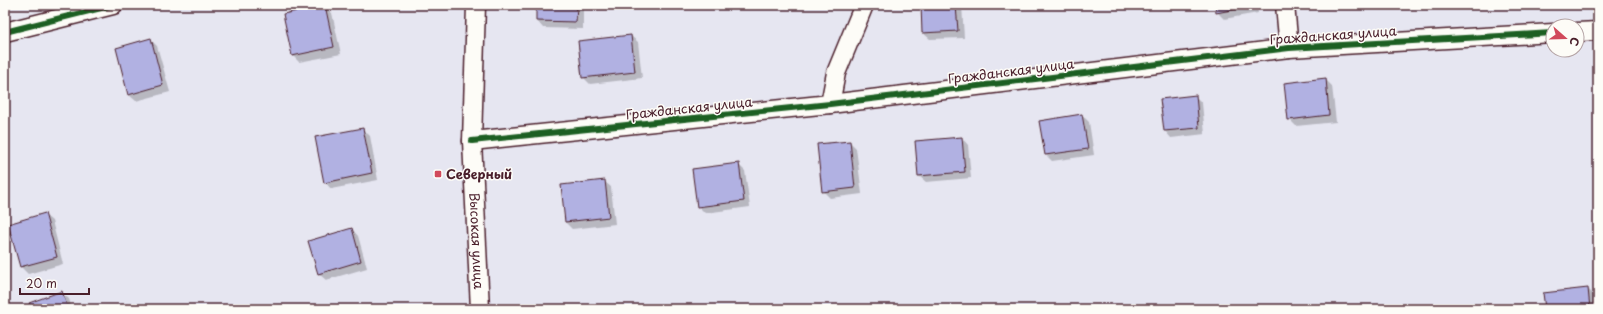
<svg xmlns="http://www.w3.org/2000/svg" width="1603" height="314" font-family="'Playpen Sans',sans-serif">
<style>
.shadow{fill:#0003}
.building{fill:#b1b1e2;stroke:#4a1f2b}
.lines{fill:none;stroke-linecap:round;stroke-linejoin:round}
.street-casing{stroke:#4a1f2b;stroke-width:21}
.street{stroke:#fdfcf7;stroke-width:18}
.cycleway-casing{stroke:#fdfcf7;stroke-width:8}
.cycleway{stroke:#1b5e20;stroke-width:6}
.poi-dot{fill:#d1495b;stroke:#fdfcf7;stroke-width:1.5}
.labels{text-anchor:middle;stroke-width:3;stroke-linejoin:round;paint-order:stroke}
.street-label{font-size:13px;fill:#4a1f2b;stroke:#fdfcf7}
.poi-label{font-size:13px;font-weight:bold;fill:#4a1f2b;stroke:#fdfcf7;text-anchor:start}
</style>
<rect width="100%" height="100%" fill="#e6e6f1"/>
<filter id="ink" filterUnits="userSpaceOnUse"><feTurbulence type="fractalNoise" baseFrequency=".025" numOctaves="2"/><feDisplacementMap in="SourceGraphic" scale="8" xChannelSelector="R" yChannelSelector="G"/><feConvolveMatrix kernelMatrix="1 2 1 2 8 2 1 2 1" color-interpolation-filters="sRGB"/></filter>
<g filter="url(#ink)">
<path class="shadow" d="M537 5H583V29L543 28 537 21Z
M922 5H962L964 38 930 39 923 33Z
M1216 5H1257L1258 13 1224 19 1217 12Z
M325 6 332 13 341 54 299 62 293 56Z
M631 36 638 42 642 78 590 84 583 77Z
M150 39 157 46 170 92 136 101 129 95Z
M1325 79 1332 86 1336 122 1296 126 1289 119Z
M1196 97 1202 103 1205 134 1171 138 1165 131Z
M1082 115 1089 122 1094 155 1052 161 1046 155Z
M363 129 370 136 378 180 331 189 325 182Z
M962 138 968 145 971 178 926 182 919 176Z
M850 142 856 148 862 194 830 198 823 191Z
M738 164 745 171 750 207 705 213 698 206Z
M604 181 611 187 615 224 572 229 565 222Z
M45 215 52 221 63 264 28 274 21 267 10 224Z
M352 229 358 236 367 268 326 280 319 274Z
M1588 289 1595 296 1596 309H1546Z
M62 293 69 299 72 309H33Z"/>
<path class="building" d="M325 5 334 47 292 56 283 14Z
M536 5H577L576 22 536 21Z
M921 5H956L958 31 922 33Z
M1215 5H1252V6L1216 13Z
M631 35 635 72 582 78 578 41Z
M151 38 163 85 128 95 116 48Z
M1326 78 1329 115 1288 120 1284 83Z
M1196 95 1199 128 1164 131 1160 99Z
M1082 114 1088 149 1045 155 1039 121Z
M363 128 372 173 324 183 315 137Z
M962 137 965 172 918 176 915 141Z
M850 141 855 188 822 192 817 144Z
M739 163 744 201 697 207 692 169Z
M605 180 609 217 565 222 561 185Z
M45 213 57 257 20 267 8 224Z
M352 228 361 261 318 274 308 241Z
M1588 288 1590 309H1545L1543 293Z
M62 291 68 309H32L29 303Z"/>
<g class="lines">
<g class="street-casing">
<g id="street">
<path id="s1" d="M476 5 472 141 480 309"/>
<path d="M1285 5 1289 48"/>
<path d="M5 32 113 5"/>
<path d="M1577 32 1598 31"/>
<path d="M830 104 836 73 864 5"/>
<path d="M472 141 830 104 1289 48 1553 33"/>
</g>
</g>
<use href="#street" class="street"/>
<g class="cycleway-casing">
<path id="cycleway" d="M5 32 113 5
M472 141 830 104 1289 48 1553 33"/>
</g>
<use href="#cycleway" class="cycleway"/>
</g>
</g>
<rect class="poi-dot" x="434" y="170" width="8" height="8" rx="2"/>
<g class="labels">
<g class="street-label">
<text transform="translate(1333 35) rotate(-4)" y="5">Гражданская улица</text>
<text transform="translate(1011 71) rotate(-7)" y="5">Гражданская улица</text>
<text transform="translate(689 108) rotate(-6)" y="5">Гражданская улица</text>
<text dy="5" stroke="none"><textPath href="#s1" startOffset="236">Высокая улица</textPath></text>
</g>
<g class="poi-label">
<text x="446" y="179">Северный</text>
</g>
</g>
<rect width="1603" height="314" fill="none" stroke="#fdfcf7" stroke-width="20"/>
<rect x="10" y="10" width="1583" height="294" fill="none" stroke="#4a1f2b" stroke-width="1.5" filter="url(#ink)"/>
<g transform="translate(1565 38) rotate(110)"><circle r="19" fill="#fdfcf7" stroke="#b5a4a5"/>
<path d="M0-3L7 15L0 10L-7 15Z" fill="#d1495b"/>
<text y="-6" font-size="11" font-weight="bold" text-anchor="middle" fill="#4a1f2b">С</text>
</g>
<path d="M20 288v6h69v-6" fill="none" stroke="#4a1f2b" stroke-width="2"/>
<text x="26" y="288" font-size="12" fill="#4a1f2b" stroke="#fdfcf7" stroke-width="3" paint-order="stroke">20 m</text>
</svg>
